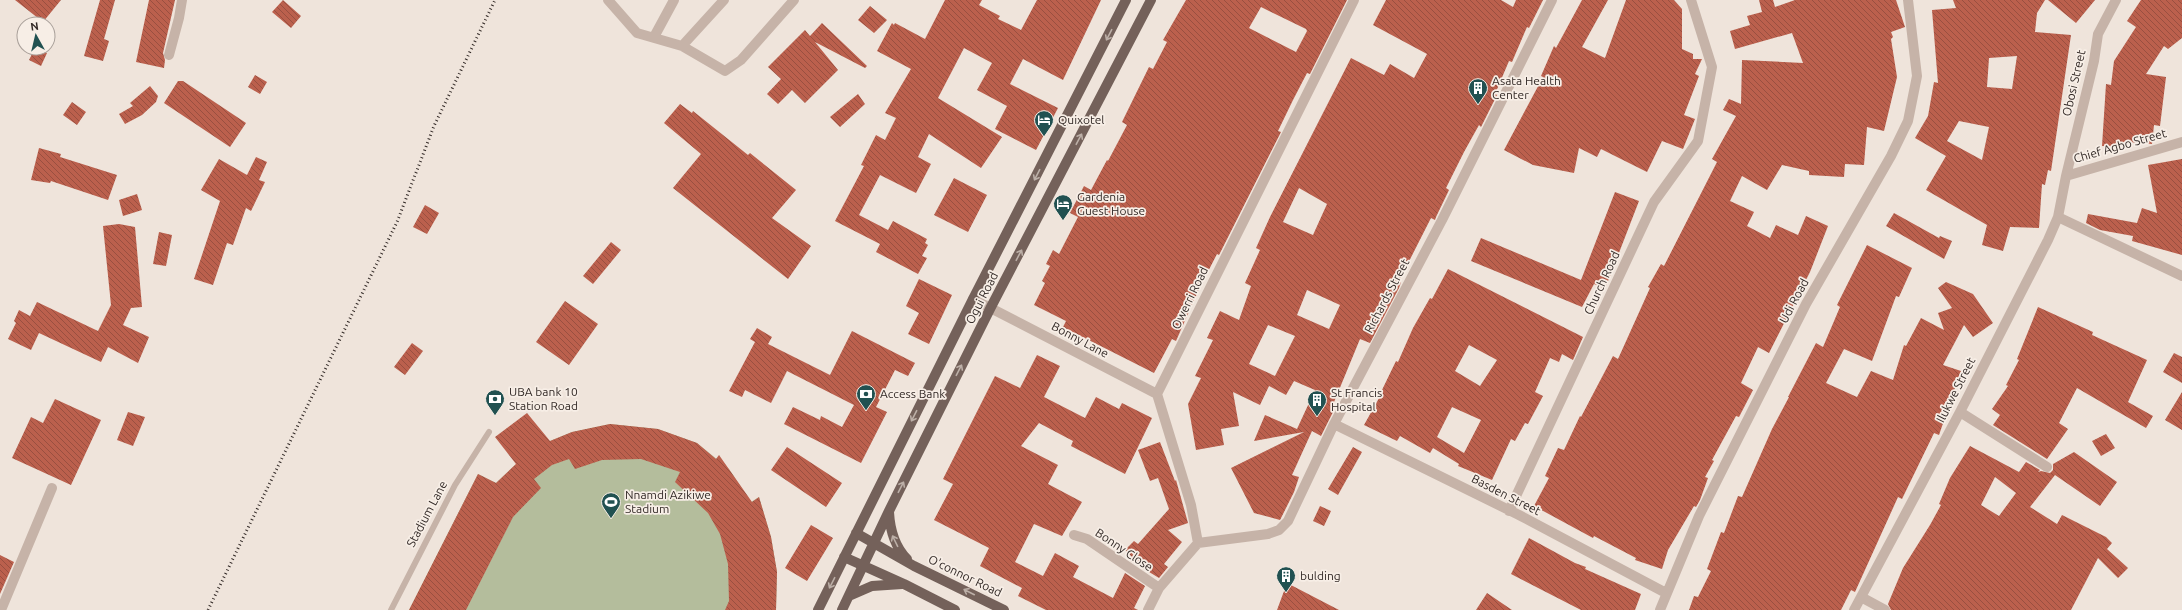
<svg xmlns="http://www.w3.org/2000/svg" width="2182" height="610" font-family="Ubuntu,sans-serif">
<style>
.park{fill:#b4bd9c}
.building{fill:url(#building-back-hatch);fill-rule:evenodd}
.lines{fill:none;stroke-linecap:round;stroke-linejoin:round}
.lane{stroke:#c6b3a8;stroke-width:6}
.street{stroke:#c6b3a8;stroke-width:10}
.primary{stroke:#74615a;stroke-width:10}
.rail{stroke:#332a27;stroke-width:3;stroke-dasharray:1 3;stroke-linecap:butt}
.oneway{stroke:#bcafa7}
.labels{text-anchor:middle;stroke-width:3.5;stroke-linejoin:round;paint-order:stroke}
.poi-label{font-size:12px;fill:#332a27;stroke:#f7eee6;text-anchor:start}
.street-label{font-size:12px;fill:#332a27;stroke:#f7eee6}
</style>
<defs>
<pattern id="building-back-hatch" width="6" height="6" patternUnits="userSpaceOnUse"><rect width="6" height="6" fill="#bb604d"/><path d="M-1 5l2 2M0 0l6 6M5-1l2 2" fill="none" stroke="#994f40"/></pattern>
</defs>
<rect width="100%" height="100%" fill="#efe4db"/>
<path class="park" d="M610 424 658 429 697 443 729 469 751 502 759 497 771 537 777 572 776 610H409L478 474 496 483 533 448 572 432Z"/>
<path class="building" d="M15 0H61L43 22Z
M100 0H115L104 39 109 41 103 61 84 56Z
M149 0H175L163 53 165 60 164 68 136 62Z
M283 0 301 16 291 28 272 12Z
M945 0H982L979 5 1000 16 998 19 1021 30 1037 0H1101L1063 80 1023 59 1010 84 1058 108 1036 150 995 129 1007 106 977 90 992 63 964 48 938 98 1002 137 981 168 929 134 918 157 931 164 916 193 880 175 859 215 888 230 893 221 927 239 925 243 928 245 922 256 927 258 918 274 876 252 880 244 835 221 864 166 861 165 876 135 885 140 896 118 885 113 911 69 877 51 892 23 894 25 895 23 925 39Z
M1186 0H1347L1310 74 1307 73 1293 100 1278 131 1281 132 1219 255 1217 254 1199 289 1176 341 1172 339 1154 373 1063 327 1066 321 1034 305 1045 283 1042 281 1050 266 1046 264 1053 250 1059 254 1078 217 1070 213 1084 186 1091 190 1107 160 1108 161 1127 125 1122 122 1149 67 1153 69 1167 42 1163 40ZM1261 7 1306 29 1307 31 1296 52 1249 28Z
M1386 0H1501L1513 7 1516 0H1543L1529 28 1527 27 1512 62 1509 61 1495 94 1497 95 1481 127 1479 125 1464 152 1446 188 1449 190 1436 217 1435 220 1431 218 1399 281 1401 282 1399 288 1370 343 1360 339 1332 407 1335 408 1321 436 1312 431 1292 475 1299 477 1294 492 1280 520 1254 513 1231 468 1304 432 1254 441 1265 415 1297 429 1315 390 1294 381 1286 395 1269 386 1260 405 1233 392 1239 426 1221 429 1224 445 1196 450 1188 404 1201 378 1195 376 1213 340 1207 338 1220 311 1239 320 1251 286 1245 283 1260 250 1256 248 1270 217 1351 58 1384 75 1390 64 1414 78 1427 54 1373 25ZM1299 188 1327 204 1313 235 1283 222ZM1307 290 1340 305 1329 329 1297 315ZM1268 325 1295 336 1275 376 1249 364Z
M1582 0H1608L1582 47 1605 58 1626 0H1674L1682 9V49L1693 54V59H1702L1695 74 1699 76 1684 115 1695 119 1683 149 1662 141 1647 172 1601 149 1597 157 1579 148 1574 173 1533 165 1504 150 1543 77 1541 76 1554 46 1556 48Z
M1759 0H1773L1775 7 1795 0H1896L1905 27 1891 32 1893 37 1891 39 1897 77 1884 131 1867 127 1864 165 1845 164 1844 177 1809 175V171L1782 165 1767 190 1742 176 1730 201 1754 212 1747 226 1770 238 1776 225 1798 235 1806 216 1828 226 1810 272 1769 353 1758 347 1741 383 1753 390 1739 417 1736 416 1712 460 1714 461 1705 477 1708 478 1700 500 1696 507 1694 506 1668 550 1662 569 1635 560 1636 558 1594 536 1593 538 1534 506 1549 478 1545 476 1558 448 1564 450 1580 416 1581 417 1613 356 1618 359 1650 288 1648 287 1661 264 1664 266 1717 162 1712 159 1736 116 1723 110 1729 99 1741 104 1742 60 1803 63 1792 33 1735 49 1730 31 1750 25 1747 16 1762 12Z
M1953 0H2045L2037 13 2035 32 2071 35 2051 171 2048 170 2045 185 2042 184 2039 228 2010 227 2003 251 1982 245 1987 225 1926 190 1946 156 1915 138 1928 116 1934 82 1938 83 1932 10 1956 8ZM2017 56 2012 89 1987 87 1989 58ZM1959 121 1989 127 1982 160 1947 141Z
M2048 0H2095L2076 23Z
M2141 0H2182V38L2168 49 2164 46 2146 74 2166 77 2160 126 2154 125 2152 144 2128 142V147L2102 146 2106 84 2111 85 2114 61 2136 27 2127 21Z
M870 6 887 20 874 33 858 20Z
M822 23 867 66 865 68 815 42 838 70 805 103 792 90 778 104 767 94 781 79 768 67 805 30 810 36Z
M35 48 47 53 41 66 29 60Z
M255 75 267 82 260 94 248 87Z
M178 81H183L246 123 230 147 164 103Z
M150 86 158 96 156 102 142 115 125 124 119 114 133 106 130 103Z
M858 94 865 104 840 127 830 117Z
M72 102 86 112 77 125 63 115Z
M680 104 692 113 693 111 748 155 750 153 796 190 772 218 811 246 788 279 673 188 701 154 664 123Z
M39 148 61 154 60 157 117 175 108 200 51 181 50 183 31 180Z
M256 157 267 162 259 180 265 182 251 211 246 208 233 245 227 243 213 285 194 279 220 201 201 190 219 159 247 175Z
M2182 159V255L2132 241 2133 236 2100 230 2086 223 2088 214 2137 223 2142 208 2157 213 2148 165Z
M954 178 987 195 968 232 934 215Z
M1615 192 1639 201 1605 289 1594 284 1582 307 1471 261 1481 238 1581 280Z
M137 194 142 210 123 216 119 200Z
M425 205 439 213 427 234 413 227Z
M1894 213 1939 238 1940 236 1952 241 1944 259 1886 226Z
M119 224 135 227 142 307 131 308 123 325 149 337 138 363 108 347 101 362 39 333 31 350 8 339 16 323 14 321 19 310 30 316 37 302 98 331 111 305 103 226Z
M159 232 172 235 166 266 153 264Z
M611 242 621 250 593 284 583 276Z
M1867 245 1912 268 1899 297 1896 296 1872 361 1844 349 1826 383 1857 397 1871 371 1893 380 1904 345 1906 346 1921 318 1944 330 1938 313 1952 308 1938 288 1946 282 1973 294 1993 323 1973 337 1964 325 1943 365 1961 371 1939 435 1934 433 1902 499 1898 497 1855 592 1851 590 1841 610H1689L1694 596 1698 597 1711 571 1707 569 1721 532 1724 533 1738 496 1742 497 1772 429 1789 397H1788L1816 343 1823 347 1840 307 1837 305Z
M1448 269 1583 337 1573 360 1562 354 1559 362 1550 358 1535 392 1543 396 1528 424 1525 423 1515 441 1511 439 1492 480 1458 466 1459 464 1433 448 1430 453 1400 436 1397 441 1364 425 1383 391 1382 390 1396 361 1398 362 1413 328 1430 298 1432 299ZM1469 345 1497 360 1480 386 1455 371ZM1452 407 1481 420 1464 453 1437 437Z
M919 279 952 295 929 344 908 334 919 313 906 306Z
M565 301 598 324 569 365 536 342Z
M2038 307 2093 332 2092 335 2147 360 2128 402 2153 416 2146 428 2077 388 2059 423 2068 429 2047 459 1993 425 2000 415 1992 409 2008 386 2006 385 2019 360 2017 359Z
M757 328 772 337 768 344 830 375 852 331 915 363 908 376 895 370 876 407 887 412 861 463 784 424 793 407 820 420 821 416 842 427 854 405 787 371 771 403 745 390 742 397 729 391 755 342 750 339Z
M412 343 423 351 405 375 394 367Z
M2174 353 2182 357V383L2163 372Z
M1037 355 1060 366 1044 397 1085 418 1096 397 1119 409 1122 403 1152 418 1125 474 1071 446 1073 441 1039 423 1021 446 1058 465 1048 484 1082 502 1062 536 1034 524 1015 562 1043 576 1055 553 1079 566 1073 577 1113 598 1125 573 1145 586 1134 608 1138 610H1046L1018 596 1022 588 980 566 989 548 934 520 953 484 943 479 995 376 1020 388Z
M2182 392V430L2165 420Z
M55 399 101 420 71 485 12 458 31 417 43 423Z
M128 412 145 417 133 446 117 440Z
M527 413 550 441 572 432 610 424 658 429 697 443 716 459 719 455 752 502 759 497 771 537 777 572 776 610H725L729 601 728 564 720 534 708 513 675 482 680 472 641 459 602 460 575 469 569 459 552 465 534 479 541 488 513 517 466 610H409L478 474 496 483 516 464 495 437Z
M2106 434 2115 448 2101 456 2092 441Z
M1160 442 1175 481 1176 480 1188 523 1168 530 1182 542 1164 564 1168 567 1159 578 1131 561 1133 558 1125 550 1134 541 1138 544 1169 509 1158 478 1150 481 1138 450Z
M1970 446 2019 472 2026 462 2040 470 2038 472 2041 471 2050 473 2053 470V464L2074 452 2117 482 2100 506 2055 475 2030 507 2057 524 2062 515 2106 537 2112 543 2107 549 2128 568 2118 578 2098 558 2071 610H1891L1888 604 1903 568 1930 525 1941 505 1939 504 1950 478ZM1995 477 2016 493 1999 516 1981 505Z
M787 447 842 483 826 507 771 470Z
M1353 447 1362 452 1338 495 1328 489Z
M1320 506 1331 511 1324 526 1313 521Z
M811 525 833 538 807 581 785 568Z
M1529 538 1575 563 1586 567 1585 569 1641 594 1635 610H1581L1511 574Z
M0 555 14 562 0 594Z
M1287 583 1339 610H1277Z
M1487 593 1512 610H1476Z"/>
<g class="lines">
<path class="lane" d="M391 610 455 485 489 432"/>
<path class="street" d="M608 0 637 33 682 46 725 71 741 60 794 0
M654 37 674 0
M682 46 724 0
M169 55 179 18 182 0
M2066 176 2182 142
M2058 217 2182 276
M973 299 1157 394
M1960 412 2047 467
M1334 424 1519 515 1666 593
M1509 511 1654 202 1698 141 1712 67 1691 0
M1074 535 1087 539 1159 588
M1198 543 1268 534 1279 530 1288 521 1334 424 1442 220 1552 0
M1198 543 1191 505 1157 394 1354 0
M1861 597 1885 610
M1 610 52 488
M1148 610 1159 588 1198 543
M1660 610 1699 516 1806 304 1891 156 1908 121 1917 76 1908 0
M1854 610 1960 412 2048 240 2058 217 2066 176 2094 61 2098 34 2116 0"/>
<path class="primary" d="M889 512C890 530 894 546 907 559
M856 533 914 566 1004 610
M844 557 904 584 955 610
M849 596 872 586 902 584
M818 610 973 299 1126 0
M842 610 889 511 991 307 1151 0"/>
<path class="rail" d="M208 610 397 222 434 126 495 0"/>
</g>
<defs><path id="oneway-shaft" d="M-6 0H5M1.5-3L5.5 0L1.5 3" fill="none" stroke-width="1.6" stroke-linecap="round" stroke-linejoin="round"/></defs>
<g class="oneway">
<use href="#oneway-shaft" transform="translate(1109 35) rotate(117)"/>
<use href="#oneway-shaft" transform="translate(1079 139) rotate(-62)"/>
<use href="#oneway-shaft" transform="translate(1037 175) rotate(117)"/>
<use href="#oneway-shaft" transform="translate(1019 255) rotate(-62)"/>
<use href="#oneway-shaft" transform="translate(959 370) rotate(-63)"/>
<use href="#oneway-shaft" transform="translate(914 416) rotate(117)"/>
<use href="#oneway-shaft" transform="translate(901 487) rotate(-63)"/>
<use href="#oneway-shaft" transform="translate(895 541) rotate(-116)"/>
<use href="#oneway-shaft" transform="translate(832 583) rotate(117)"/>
<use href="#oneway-shaft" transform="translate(969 592) rotate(-153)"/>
</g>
<defs>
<g id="building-pin" transform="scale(1)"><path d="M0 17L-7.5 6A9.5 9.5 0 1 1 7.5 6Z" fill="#215151" stroke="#f7eee6"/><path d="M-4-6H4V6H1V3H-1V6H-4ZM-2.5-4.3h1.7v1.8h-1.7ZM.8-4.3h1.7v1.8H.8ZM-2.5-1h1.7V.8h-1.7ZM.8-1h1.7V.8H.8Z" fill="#fff"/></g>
<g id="hotel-pin" transform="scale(1)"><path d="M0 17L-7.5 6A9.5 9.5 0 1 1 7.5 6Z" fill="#215151" stroke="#f7eee6"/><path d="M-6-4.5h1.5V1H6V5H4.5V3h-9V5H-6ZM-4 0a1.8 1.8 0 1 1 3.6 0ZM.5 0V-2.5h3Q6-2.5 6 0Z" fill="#fff"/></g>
<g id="bank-pin" transform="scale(1)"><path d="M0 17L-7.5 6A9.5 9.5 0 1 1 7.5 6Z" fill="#215151" stroke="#f7eee6"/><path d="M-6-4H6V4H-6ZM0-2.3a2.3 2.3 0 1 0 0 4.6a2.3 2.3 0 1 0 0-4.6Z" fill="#fff"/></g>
<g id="stadium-pin" transform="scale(1)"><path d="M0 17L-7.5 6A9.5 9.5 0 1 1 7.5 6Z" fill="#215151" stroke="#f7eee6"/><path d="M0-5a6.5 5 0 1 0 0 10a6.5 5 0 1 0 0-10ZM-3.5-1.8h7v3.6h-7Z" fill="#fff"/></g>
</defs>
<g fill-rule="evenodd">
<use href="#building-pin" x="1478" y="88"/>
<use href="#hotel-pin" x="1044" y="120"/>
<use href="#hotel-pin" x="1063" y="204"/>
<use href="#bank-pin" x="866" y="394"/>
<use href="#bank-pin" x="495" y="399"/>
<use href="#building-pin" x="1317" y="400"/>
<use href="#stadium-pin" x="611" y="502"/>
<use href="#building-pin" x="1286" y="576"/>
</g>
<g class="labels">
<g class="poi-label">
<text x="1492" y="85">Asata Health<tspan x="1492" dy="14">Center</tspan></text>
<text x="1058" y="124">Quixotel</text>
<text x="1077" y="201">Gardenia<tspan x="1077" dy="14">Guest House</tspan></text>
<text x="509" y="396">UBA bank 10<tspan x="509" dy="14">Station Road</tspan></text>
<text x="1331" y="397">St Francis<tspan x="1331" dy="14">Hospital</tspan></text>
<text x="880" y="398">Access Bank</text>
<text x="625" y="499">Nnamdi Azikiwe<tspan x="625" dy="14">Stadium</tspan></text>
<text x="1300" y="580">bulding</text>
</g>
<g class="street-label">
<text transform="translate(2074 83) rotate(-77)" y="4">Obosi Street</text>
<text transform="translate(2120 146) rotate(-16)" y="4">Chief Agbo Street</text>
<text transform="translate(1602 283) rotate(-65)" y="4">Church Road</text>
<text transform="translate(1387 296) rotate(-62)" y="4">Richards Street</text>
<text transform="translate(982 298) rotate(-63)" y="4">Ogui Road</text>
<text transform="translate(1190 298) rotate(-64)" y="4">Owerri Road</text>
<text transform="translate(1794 301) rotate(-62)" y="4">Udi Road</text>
<text transform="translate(1080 340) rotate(28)" y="4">Bonny Lane</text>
<text transform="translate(1956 390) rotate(-63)" y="4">Ilukwe Street</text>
<text transform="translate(1506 495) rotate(27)" y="4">Basden Street</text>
<text transform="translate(427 514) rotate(-62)" y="4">Stadium Lane</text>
<text transform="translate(1124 550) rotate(34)" y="4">Bonny Close</text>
<text transform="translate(965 576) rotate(26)" y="4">O'connor Road</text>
</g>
</g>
<g transform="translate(36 36) rotate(352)"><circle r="19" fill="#f7eee6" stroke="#a9a09a"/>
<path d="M0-3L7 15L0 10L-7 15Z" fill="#215151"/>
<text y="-6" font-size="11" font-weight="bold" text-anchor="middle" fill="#332a27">N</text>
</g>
</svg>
